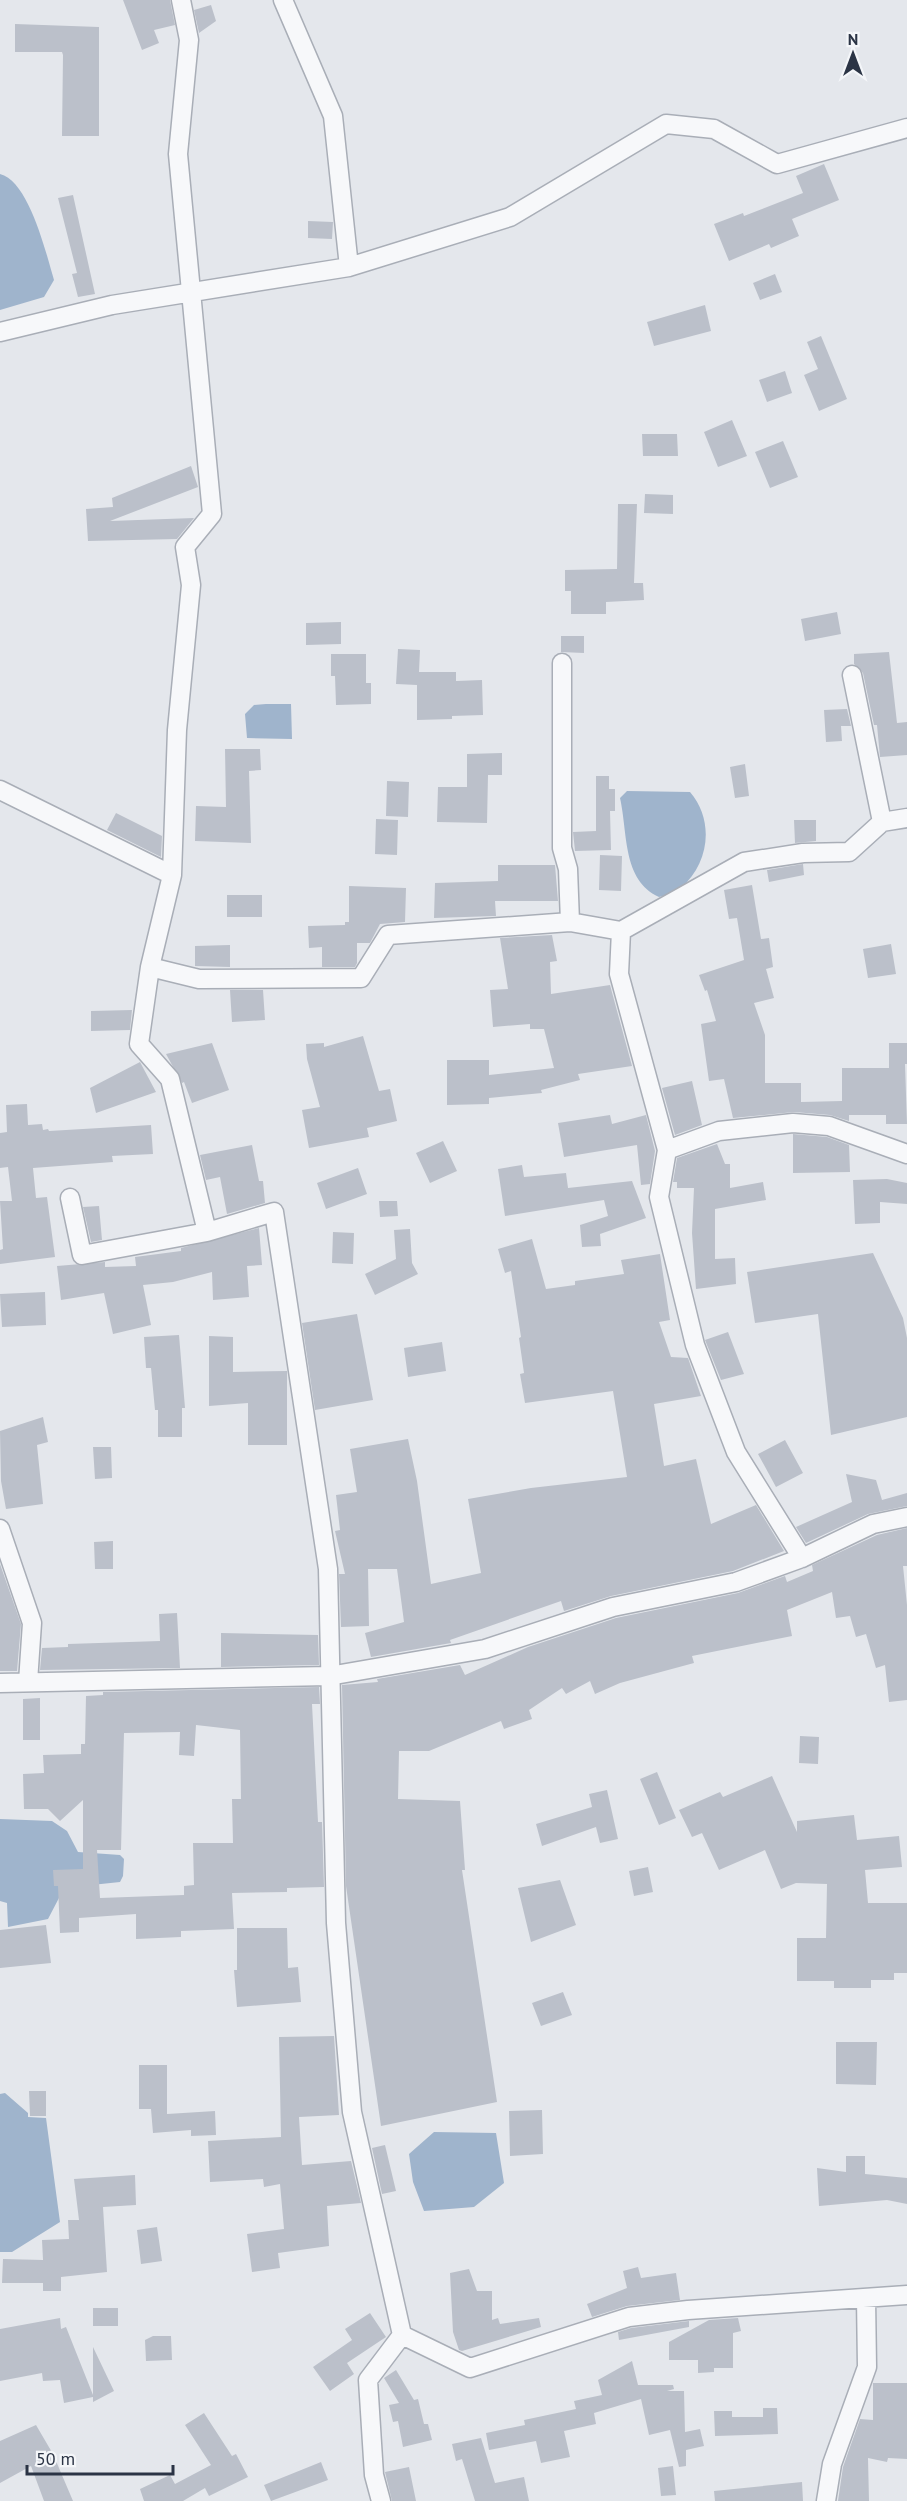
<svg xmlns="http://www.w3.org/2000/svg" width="907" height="2501" font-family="'PT Sans',sans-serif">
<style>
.water{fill:#9fb4cc}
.building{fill:#bbc0ca;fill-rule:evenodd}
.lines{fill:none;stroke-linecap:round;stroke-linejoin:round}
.street-casing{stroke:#a9aeb7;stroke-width:21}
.street{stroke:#f7f8fa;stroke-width:18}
</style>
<rect width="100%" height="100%" fill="#e4e7ec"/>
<path class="water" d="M0 174C29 181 46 253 54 280L44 297 0 310Z
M266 704H291L292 739 247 738 245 714 254 705Z
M627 791 690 792C715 821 709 864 681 888 676 893 666 895 659 897 622 880 628 833 620 798Z
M0 1819 52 1821 67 1831 78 1852 120 1855 124 1859 123 1876 120 1882 82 1886 60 1896 48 1919 8 1927 7 1903 0 1901Z
M5 2093 28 2113V2117L46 2118 60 2222 12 2252H0V2094Z
M434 2132 496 2133 504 2183 474 2207 424 2211 413 2182 409 2154Z"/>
<path class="building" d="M123 0H170L175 25 154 30 159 43 142 50Z
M211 5 216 21 199 33 194 10Z
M15 24 99 27V136H62L63 55 62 52H15Z
M824 164 839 200 792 219 799 236 771 248 769 244 729 261 714 224 743 213 744 216 803 193 796 176Z
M73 195 95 294 78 297 72 274 77 273 58 198Z
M308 221 333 222 332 239 308 238Z
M775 274 782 292 760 300 753 283Z
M705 305 711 331 654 346 647 322Z
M821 336 847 399 819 411 804 375 818 369 807 342Z
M785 371 792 393 767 402 759 380Z
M732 420 747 456 718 467 704 432Z
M642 434H677L678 456H643Z
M783 441 798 477 770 488 755 452Z
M191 466 198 487 110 521 194 518 177 539 88 541 86 509 113 507 112 498Z
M645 494 673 495V514L644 513Z
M618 504H637L634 583H643L644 600 606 602V614H571V591H565V570L617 569Z
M837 612 841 634 805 641 801 619Z
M341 622V644L306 645V623Z
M561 636H584V653L561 652Z
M398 649 420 650 419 672H456V681L482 680 483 715 452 716V719L417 720V685L396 684Z
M889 652 897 723 907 722V755L880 757 877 725H874L863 673 854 664V654Z
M331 654H366V683H371V704L336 705 335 676H331Z
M847 709 851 726H841L842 741 826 742 824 710Z
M225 749H260L261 770 249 771 251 843 195 841 196 806 226 807Z
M502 753V775H488L487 823 437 822 438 787H467V754Z
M745 764 749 796 735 798 730 767Z
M596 776H609V789H615V811H610L611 850 575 851 573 832 596 831Z
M387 781 409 782 408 817 386 816Z
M116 813 162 836 161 857 107 830Z
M376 819 398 820 397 855 375 854Z
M794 820H816V841L795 843Z
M600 855 622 856 621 891 599 890Z
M803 864 804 875 769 882 767 870Z
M498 865H555L558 901H495L496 916 434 918 435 883 498 881Z
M752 885 761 939 769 938 773 967 766 969 774 998 754 1003 765 1035V1083H801V1102L842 1101V1068H889V1043H907V1064H905L907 1124H886V1115H849V1121L830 1115 794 1112 733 1118 724 1079 709 1081 701 1024 716 1021 707 990 705 991 699 975 744 960 737 918 729 919 724 890Z
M349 886 406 888 405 922 380 924 370 943H357V963L355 967H322V947L309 948 308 926 345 925V922H349Z
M227 895H262V917H227Z
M552 935 557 961 550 962 551 994 610 985 632 1066 578 1074 580 1080 541 1090 542 1093 489 1098V1104L447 1105V1060H489V1075L554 1068 544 1029H530V1024L493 1027 490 990 508 989 500 938Z
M891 944 896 974 868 978 863 949Z
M230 945V967L195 966V946Z
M230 990H263L265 1020 232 1022Z
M132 1010 130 1030 91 1031V1011Z
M363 1036 379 1091 390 1089 397 1121 367 1128 369 1137 309 1148 302 1110 320 1107 307 1059 306 1044 324 1043V1047Z
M212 1043 229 1090 192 1103 184 1082 182 1083 166 1054Z
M140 1062 156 1092 96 1113 90 1088Z
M692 1081 702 1125 675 1135 662 1088Z
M27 1104 28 1125 42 1124 43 1130 48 1129 49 1131 151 1125 153 1154 112 1156 113 1162 33 1168 36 1198 47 1197 55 1257 0 1264V1250L3 1249 0 1201H12L8 1167 0 1168V1133L7 1132 6 1105Z
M610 1115 612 1124 646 1115 655 1151 650 1184 641 1185 637 1145 564 1157 558 1123Z
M793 1134 827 1137 849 1145 850 1172 793 1173Z
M443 1141 457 1171 430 1183 416 1153Z
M717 1144 725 1164H730V1188L763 1182 766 1200 715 1209V1259L735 1258 736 1284 696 1289 692 1233 694 1188H677V1182H673L677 1158Z
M252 1145 259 1181H263L265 1203 227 1214 220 1177 206 1180 200 1155Z
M522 1165 524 1177 566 1173 568 1188 632 1181 646 1218 600 1234 601 1246 582 1247 580 1225 608 1216 604 1200 505 1216 498 1169Z
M358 1168 367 1194 326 1209 317 1183Z
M887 1179 907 1183V1204L880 1202V1223L855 1224 853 1180Z
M379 1201H397L398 1216 380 1217Z
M99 1206 102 1240 91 1242 83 1207Z
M259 1228 262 1265 247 1266 249 1297 213 1300 212 1272 173 1282 143 1285 151 1325 113 1334 104 1293 61 1300 57 1266 105 1262V1267L136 1266 135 1257 181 1251V1248Z
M410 1229 412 1263 418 1274 375 1295 365 1274 396 1259 394 1230Z
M333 1232 354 1233 353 1264 332 1263Z
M532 1239 546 1289 575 1285V1281L624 1274 621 1260 660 1254 670 1320 659 1322 671 1357 688 1358 701 1396 654 1404 664 1466 696 1459 711 1524 756 1505 784 1551 733 1571 611 1596 564 1611 561 1601 450 1640 451 1643 371 1657 365 1633 404 1622 397 1569H368L369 1626 341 1627 339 1574H345L335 1531 340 1530 336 1495 357 1492 350 1449 408 1439 417 1481 431 1584 481 1573 468 1499 531 1488 627 1477 613 1391 525 1403 520 1374 524 1373 519 1338 521 1337 511 1271 505 1273 498 1249Z
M873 1253 903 1318 907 1338V1417L831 1435 818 1314 755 1323 747 1272Z
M45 1292 46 1325 2 1327 0 1294Z
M357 1314 373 1400 315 1410 302 1323Z
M728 1332 744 1374 721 1380 705 1340Z
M179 1335 185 1408H182V1437H158V1410H155L151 1368H146L144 1337Z
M209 1336 233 1337V1372L287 1371V1445H248V1403L209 1406Z
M442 1342 446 1371 408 1377 404 1348Z
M43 1417 48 1442 37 1445 43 1504 6 1509 1 1481 0 1431Z
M785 1440 803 1473 776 1487 758 1454Z
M93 1447H111L112 1478 95 1479Z
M846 1474 876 1480 882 1500 907 1493V1506L868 1514 806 1543 796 1527 852 1502Z
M907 1528V1566H903L907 1605V1700L889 1702 885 1665 876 1668 866 1634 856 1637 850 1616 836 1618 832 1592 787 1610 792 1636 692 1656 694 1663 620 1683 595 1694 590 1681 566 1694 562 1688 529 1710 532 1719 504 1729 501 1721 429 1751H399L398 1799 460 1801 465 1870H462L497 2102 381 2126 346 1886 342 1685 378 1682 377 1679 460 1665 465 1675 528 1647 616 1618 738 1593 785 1576 787 1582 813 1571 812 1565 877 1535Z
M113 1541V1569H95L94 1542Z
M0 1564 21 1624 17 1671H0Z
M177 1613 180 1668 40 1670 42 1648 68 1647V1644L160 1641 159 1614Z
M221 1633 318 1635 319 1665 221 1667Z
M319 1687 320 1704H312L318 1822H322L324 1887 287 1888V1892L232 1893 234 1929 181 1931V1937L136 1939V1914L79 1918V1932L60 1933 58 1886H54L53 1870 83 1869V1800L60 1821 48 1809H24L23 1774 44 1773 43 1755 81 1754V1744H85L86 1696 103 1695V1692ZM196 1725 240 1730 241 1799H232L233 1843H193L194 1885 184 1886V1895L100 1898 97 1850H121L124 1733 180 1732 179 1755 194 1756Z
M40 1698V1740H23V1699Z
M800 1736 819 1737 818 1764 799 1763Z
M657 1772 676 1818 659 1825 640 1779Z
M772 1776 797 1832V1821L854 1815 857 1840 899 1836 902 1867 865 1870 868 1903H907V1973H894V1980H871V1988H834V1981H797V1938H826L827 1884 796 1883 781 1889 765 1850 719 1870 702 1833 692 1837 679 1810 720 1792 723 1797Z
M607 1790 618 1839 600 1843 596 1827 542 1846 536 1824 592 1807 589 1794Z
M648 1867 653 1892 634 1896 629 1871Z
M560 1880 576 1925 531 1942 518 1888Z
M46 1925 51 1963 0 1968V1930Z
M237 1928H287L288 1968 298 1967 301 2002 237 2007 234 1970H237Z
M563 1992 572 2015 541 2026 532 2003Z
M334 2036 339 2115 299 2117 302 2165 351 2161 361 2203 327 2206 329 2246 278 2253 280 2268 252 2272 247 2234 284 2229 280 2184 264 2187 263 2179 210 2182 208 2141 281 2137 279 2037Z
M836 2042H877L876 2085 836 2084Z
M139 2065H167V2114L215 2111 216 2135 191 2136V2130L153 2133 151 2109H139Z
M29 2091H46V2116H30Z
M542 2110 543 2154 510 2156 509 2111Z
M385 2145 396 2191 382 2194 372 2148Z
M846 2156H865V2174L907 2178V2204L887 2200 819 2206 817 2168 846 2172Z
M135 2175 136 2205 103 2207 107 2272 61 2277V2291H43V2283H2L3 2259 43 2260 42 2240 69 2239 68 2220H79L74 2179Z
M157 2227 162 2261 141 2264 137 2230Z
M638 2267 641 2278 676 2273 680 2300 627 2306 592 2317 587 2304 627 2288 623 2271Z
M469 2269 477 2291H492V2320L498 2318 500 2324 539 2318 541 2327 462 2351 459 2350 453 2332 450 2273Z
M93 2308H118V2326H93Z
M370 2313 386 2337 347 2363 354 2374 330 2391 313 2367 352 2340 345 2329Z
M60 2318 61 2329 66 2327 93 2395V2347L114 2391 93 2402V2397L64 2403 60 2380 43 2381 42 2373 0 2381V2329Z
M738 2318 741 2331 733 2333V2368H714V2372L698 2373V2360H669V2342L709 2320Z
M689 2321V2327L619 2340 618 2332 631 2328Z
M153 2336H171L172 2360 146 2361 145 2340Z
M632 2361 638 2385H673L674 2389 667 2391H684L685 2432 700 2429 704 2446 686 2450V2466L679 2467 670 2430 649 2435 641 2399 594 2413 596 2424 564 2431 570 2457 541 2463 536 2441 489 2450 486 2433 525 2425 524 2420 576 2409 574 2401 602 2395 598 2380Z
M396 2370 414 2400 418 2399 424 2424H428L432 2440 403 2447 398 2421 393 2422 389 2405 399 2403 384 2378Z
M873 2383H907V2459L888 2458 887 2462 868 2458 869 2501H838L843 2467 860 2419 873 2420Z
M763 2408H777L778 2434 715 2436 714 2411H732V2417H763Z
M204 2413 232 2456 236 2454 248 2477 209 2496 205 2488 183 2501H144L140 2489 170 2475 175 2484 211 2465 185 2425Z
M36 2425 53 2454 73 2501H44L31 2466 0 2483V2441Z
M481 2438 495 2483 524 2477 529 2501H475L462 2459 456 2461 452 2444Z
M321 2462 328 2480 271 2501 264 2485Z
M673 2466 676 2495 661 2496 658 2468Z
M409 2467 416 2501H392L385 2472Z
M802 2482 803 2501H715L714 2491Z"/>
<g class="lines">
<g class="street-casing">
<path id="street" d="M283 0 333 116 349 267
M0 332 112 305 349 267 510 217 666 124 714 129 777 164 907 128
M562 663V848L568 869 570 922
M852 675 882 822
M0 790 172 875
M621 931 619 974 667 1150 659 1197 695 1345 736 1452 802 1558
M150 967 199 979 361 978 388 935 570 922 621 931 744 862 803 853 849 852 882 822 907 818
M667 1150 719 1131 793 1123 829 1126 907 1154
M70 1198 82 1255 207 1232 170 1079 139 1044 150 967 172 875 177 730 191 585 185 547 212 514 178 154 189 40 181 0
M207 1232 274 1212 328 1569 336 1923 352 2112 402 2335 368 2380 374 2475 381 2501
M0 1529 32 1623 28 1682
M0 1683 329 1676 485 1649 613 1607 736 1582 802 1558 873 1524 907 1517
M402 2335 470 2368 629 2317 688 2310 907 2295
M826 2501 832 2464 867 2367 866 2298"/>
</g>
<use href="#street" class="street"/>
</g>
<g transform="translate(853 54)" stroke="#f4f6f9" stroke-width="4.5" paint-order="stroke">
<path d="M0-4.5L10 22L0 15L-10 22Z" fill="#2b3445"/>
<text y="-9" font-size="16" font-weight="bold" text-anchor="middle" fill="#2b3445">N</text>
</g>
<path d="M27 2465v9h146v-9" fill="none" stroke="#2b3445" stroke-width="3"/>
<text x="36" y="2465" font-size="18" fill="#2b3445" stroke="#f4f6f9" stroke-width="4.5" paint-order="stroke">50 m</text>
</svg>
